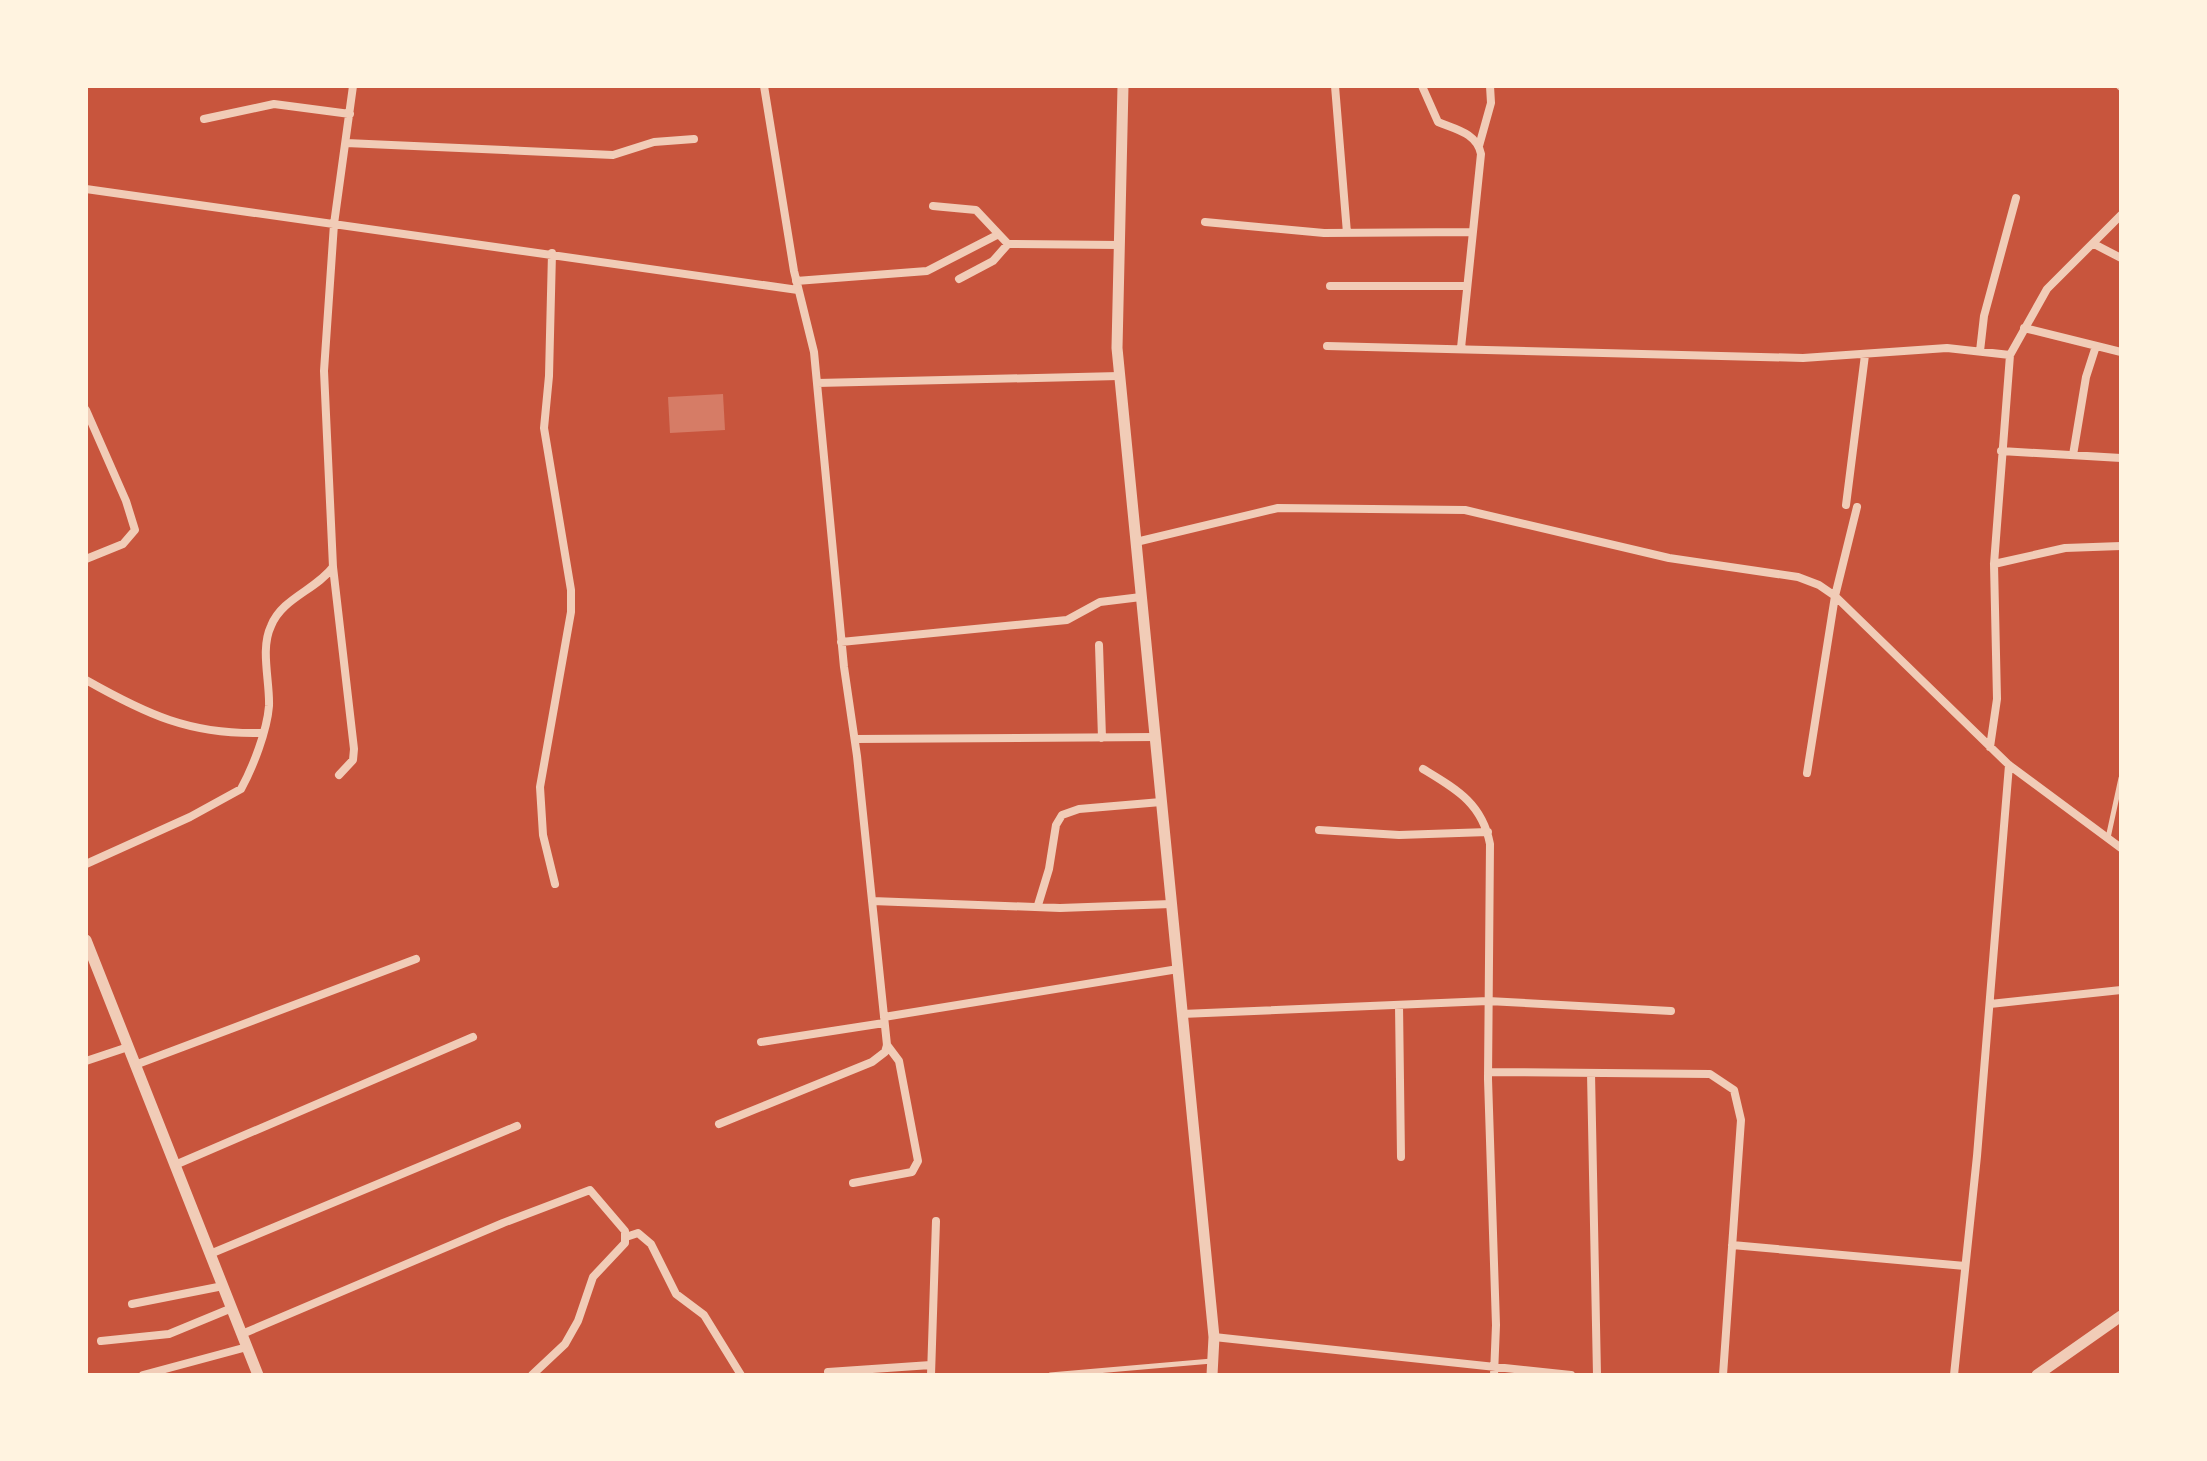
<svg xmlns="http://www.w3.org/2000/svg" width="2207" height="1461" font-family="Manrope,sans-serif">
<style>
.building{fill:#d67c66}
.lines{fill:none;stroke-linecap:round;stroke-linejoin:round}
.service{stroke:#f1ccb7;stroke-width:5}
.minor{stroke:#f1ccb7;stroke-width:8}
.tertiary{stroke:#f1ccb7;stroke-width:11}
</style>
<rect width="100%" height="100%" fill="#c8553d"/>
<path class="building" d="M723 394 725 430 670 433 668 397Z"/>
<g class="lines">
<path class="service" d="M2108 838 2121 778
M1050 1375 1212 1361"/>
<path class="minor" d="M1335 86 1347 233
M1422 86 1438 122C1455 129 1477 133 1481 154L1461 348
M2120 86 2121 87
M204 119 274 104 350 114
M346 143 613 155 654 142 694 139
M1479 146 1491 103 1490 86
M86 189 798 290
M933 206 976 210 1008 244 1119 245
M1205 222 1324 233 1473 232
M2094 244 2121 258
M552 253 549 376 544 428 571 590V612L540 787 543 835 555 884
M959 279 993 261 1008 244
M796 281 927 271 997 235
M1330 286H1467
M2024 328 2121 352
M1327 346 1803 358 1947 348 2010 355
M1980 351 1984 316 2016 198
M817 383 1119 376
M86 410 126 501 135 530 123 544 86 559
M2001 451 2121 458
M2073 455 2086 377 2096 346
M1846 505 1865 355
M1136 542 1278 508 1465 510 1669 558 1798 577 1819 585 1835 596 2009 765 2121 848
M1994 564 2065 548 2121 546
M333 567 354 749 353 760 339 775
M841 642 1067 620 1100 602 1141 597
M1099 645 1102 738
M86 680C146 714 190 735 262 733
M855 739 1155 737
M1990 747 1997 699 1994 564 2010 355 2047 289 2121 215
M1423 769C1456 789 1482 803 1490 844L1488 1079 1496 1325 1494 1375
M1807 773 1835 596 1857 507
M1319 830 1399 835 1488 832
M86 864 190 817 241 789C253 767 267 731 269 706 270 681 260 649 271 626 282 598 316 590 333 567L324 371 334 224 353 86
M872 901 1060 908 1171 904
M1038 905 1049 869 1056 825 1062 815 1079 809 1161 802
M1990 1004 2121 990
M1399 1005 1401 1157
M1182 1014 1488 1001 1671 1011
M884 1017 1178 969
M761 1042 884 1023
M86 1061 128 1047
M135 1065 416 959
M1488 1072 1710 1074 1734 1090 1741 1120 1723 1375
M1591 1073 1597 1375
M719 1124 872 1062 885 1052 887 1045 857 756 844 667 814 352 794 271 764 86
M175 1165 473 1037
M853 1183 912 1172 918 1161 899 1061 887 1045
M626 1237 638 1233 651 1244 676 1294 704 1315 741 1375
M1732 1245 1965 1266
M210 1254 517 1126
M132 1304 223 1286
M242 1334 503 1223 590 1190 625 1231V1243L593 1277 578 1321 565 1344 532 1375
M1214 1337 1571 1375
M101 1341 169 1334 232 1308
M828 1372 931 1365
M143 1375 247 1347
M931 1375 936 1221
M1954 1375 1977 1156 2009 765"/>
<path class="tertiary" d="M1123 86 1117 348 1214 1337 1212 1375
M86 940 258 1375
M2037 1375 2121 1316"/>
</g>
<rect width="2207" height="1461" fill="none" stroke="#fff3e0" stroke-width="176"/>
</svg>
